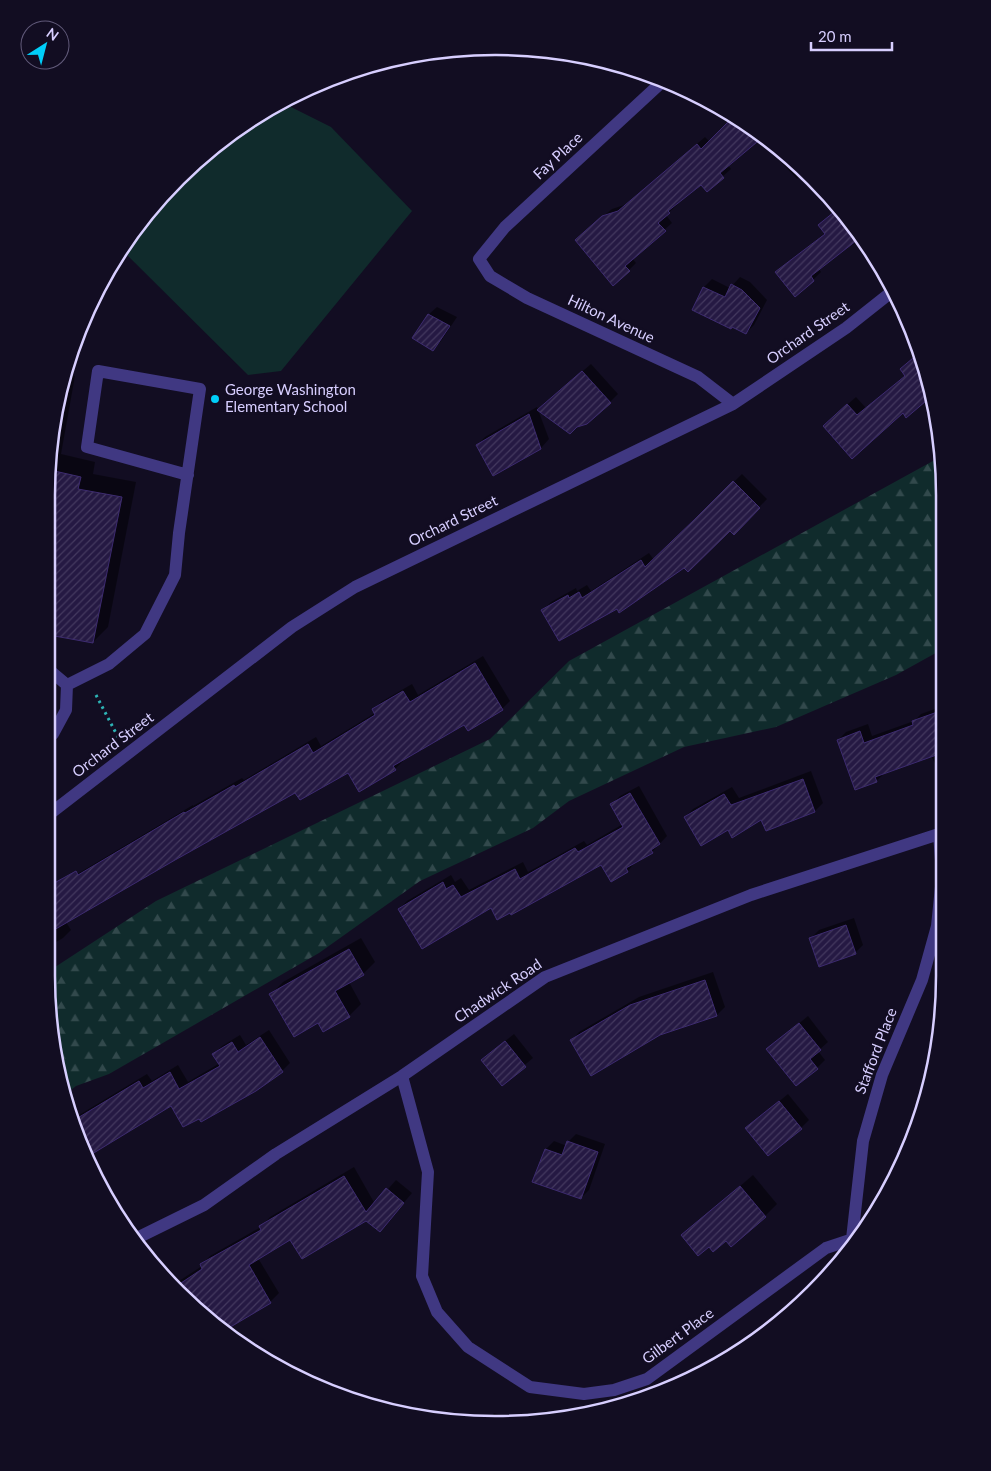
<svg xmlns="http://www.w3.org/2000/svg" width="991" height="1471" font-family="Lato,sans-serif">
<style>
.forest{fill:url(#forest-firs)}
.pitch{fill:#102b2c}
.shadow{fill:#0007}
.building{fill:url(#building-hatch);stroke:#3d2b70}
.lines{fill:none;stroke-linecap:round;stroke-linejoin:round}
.path{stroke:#2db3b5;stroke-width:3;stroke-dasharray:2.5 4;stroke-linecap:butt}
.minor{stroke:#403882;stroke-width:12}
.poi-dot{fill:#00cef9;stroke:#120d22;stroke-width:2}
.labels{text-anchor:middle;stroke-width:5;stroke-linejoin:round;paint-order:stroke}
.street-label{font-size:15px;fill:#d7ceff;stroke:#120d22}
.poi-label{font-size:15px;fill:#d7ceff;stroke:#120d22;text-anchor:start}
.rim{fill:none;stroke:#d7ceff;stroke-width:2.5}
</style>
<defs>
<pattern id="forest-firs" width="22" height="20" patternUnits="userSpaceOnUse" patternTransform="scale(1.25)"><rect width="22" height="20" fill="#102b2c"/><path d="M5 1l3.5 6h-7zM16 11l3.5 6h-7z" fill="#32494c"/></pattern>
<pattern id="building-hatch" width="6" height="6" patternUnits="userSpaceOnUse" patternTransform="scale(1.25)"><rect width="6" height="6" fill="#251943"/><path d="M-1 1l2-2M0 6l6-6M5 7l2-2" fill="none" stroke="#44395f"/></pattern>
</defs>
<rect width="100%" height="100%" fill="#120d22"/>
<path class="forest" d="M942 456 944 466 943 649 896 675 776 727 684 747 569 801 533 828 420 881 319 953 109 1074 76 1086 66 1094 46 973 156 901 490 739 569 661Z"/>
<path class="pitch" d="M281 102 331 127 412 211 281 371 248 375 123 251 158 199 222 139Z"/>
<path class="shadow" d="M735 117 792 158 805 172 797 179 759 139 728 165 731 169 707 190 702 183 676 204 677 205 666 215 672 223 632 258 636 263 629 270 584 232 612 209 627 204 705 137 710 142Z
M839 208 852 222 862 238 853 245 851 243 819 269 821 272 813 280 777 272 825 233 827 218Z
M740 277 750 282 767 300 754 325 746 333 694 309 704 287 712 279 730 288Z
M437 307 457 317 441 341 433 349 428 315Z
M919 353 930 380 903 412 832 418 856 397 866 408 906 375 901 369Z
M591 364 618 394 610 402H547Z
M69 375 75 376 61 454 95 462 93 474 136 482 108 627 93 642 49 633 50 437Z
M537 407 549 439 541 448 493 474 477 445 485 437Z
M742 474 767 499 734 533 730 530 684 567 617 607 543 610 551 602 576 588 577 591 587 585 591 591 649 553 654 560Z
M483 656 510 701 502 709 468 730 464 723 402 760 403 761 395 769 348 771 296 791 66 922 71 930 63 938 46 948 47 892 193 805V806L242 778 244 780 316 737 321 746 375 713 373 710 381 702 412 684 418 695Z
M943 706 942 763 936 765 931 756 884 774 876 781 838 740 846 732 868 724 872 736 914 721 921 714Z
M811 771 823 803 815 811 762 819 728 828 685 817 693 809 732 787 739 798Z
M639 786 667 836 652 852 635 862 628 871 611 880 602 863 510 912 491 906 399 909 407 901 451 875 455 882 461 878 469 890 523 862 528 872 584 841 587 845 623 824 612 804 620 796Z
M854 918 863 945 855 953 811 938 819 930Z
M361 938 375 962 363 974 349 982 361 1004 349 1016 319 1022 271 994 283 982Z
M713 972 725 1007 717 1015 660 1034 572 1040 579 1032 639 997Z
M808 1016 828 1042 818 1051 825 1060 817 1068 768 1049Z
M269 1030 290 1063 282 1071 199 1117 171 1104 72 1123 79 1115 147 1074 152 1081 178 1065 188 1082 220 1063 214 1054 222 1046 240 1035 246 1045Z
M514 1034 533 1058 502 1084 491 1052Z
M788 1094 809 1120 801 1128H747Z
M576 1134 605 1144 589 1190 581 1198 546 1149 554 1141 567 1146 568 1142Z
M354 1167 375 1204 396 1180 412 1193 380 1231 366 1219 291 1238 258 1258 279 1293 270 1302 219 1328 176 1283 202 1266 201 1265 210 1256 261 1227 270 1217Z
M753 1175 777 1204 765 1216 726 1239 683 1235Z
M396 1403 399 1408 391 1406Z
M494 1413 515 1419V1421L467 1424 475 1415 489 1419Z"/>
<path class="building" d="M734 116 763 137 720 173 724 178 707 192 701 185 668 211 670 213 658 223 666 231 625 266 630 271 613 286 575 240 602 216 618 211 697 144 701 149Z
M839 208 852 222 861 237 811 276 814 281 795 297 775 272 825 234 818 225Z
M731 284 742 290 760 308 746 334 732 327 731 329 692 310 703 287 725 297Z
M428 314 450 326 433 351 412 338Z
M919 353 930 380 935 412 926 401 906 418 903 413 852 459 823 426 847 404 857 415 905 376 900 369Z
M582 371 611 403 587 424 577 427 570 434 537 410Z
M529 414 541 449 493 476 476 445Z
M50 470 81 477 78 489 122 497 93 643 49 635Z
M733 481 760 508 734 535 730 531 688 572 684 568 619 613 617 609 559 641 541 610 568 595 569 598 579 592 582 598 641 560 645 567 695 519Z
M475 663 503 710 468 731 464 725 393 766 396 770 359 792 348 773 300 800 295 793 175 860 47 934V887L76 871 78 875 184 812 185 813 234 785 235 787 308 744 313 753 375 715 372 709 403 691 410 702Z
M943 710 942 753 875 777 877 782 855 790 837 740 860 731 864 743 913 725 912 721Z
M803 779 815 812 766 831 761 820 732 838 728 830 701 846 684 817 724 794 731 805Z
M630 793 660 844 651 850 653 853 626 868 628 872 611 882 601 865 511 915 510 913 497 920 491 908 422 949 398 909 443 882 446 889 453 885 461 897 515 869 520 879 575 848 578 852 623 827 610 804Z
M846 925 856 954 819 967 809 938Z
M349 949 364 975 335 991 350 1017 323 1032 318 1023 294 1037 269 994Z
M705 980 717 1016 660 1035 591 1076 570 1040 630 1005Z
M799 1023 821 1050 810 1059 818 1069 796 1086 766 1049Z
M260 1037 283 1072 256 1091 201 1122 199 1119 183 1127 171 1106 92 1154 85 1143 82 1145 71 1122 139 1081 143 1088 170 1072 179 1089 220 1066 212 1054 232 1042 238 1052Z
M505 1041 526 1067 502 1086 481 1060Z
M779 1101 802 1129 768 1156 745 1128Z
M567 1141 598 1152 581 1199 532 1182 545 1149 562 1155Z
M344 1176 366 1212 386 1188 404 1203 380 1232 366 1221 302 1259 290 1240 249 1265 271 1303 222 1332 178 1285 202 1269 200 1264 261 1230 259 1226Z
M740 1186 766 1217 731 1247 726 1241 713 1252 709 1247 698 1256 681 1235Z"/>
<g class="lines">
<path class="path" d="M96 695 118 737"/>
<path class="minor" d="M663 81 505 227 479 259 490 276 527 298 698 377 733 404
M67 685 109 664 145 634 175 575 179 533 200 389 98 371 87 447 188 475
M48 736 53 734 66 710 67 685 48 669
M47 816 292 627 355 587 733 404 846 328 894 290
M939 834 942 873
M402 1076 428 1172 422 1276 437 1312 468 1347 530 1387 584 1394 614 1390 647 1379 826 1248 856 1238
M135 1239 204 1205 276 1154 402 1076 545 977 751 895 942 833
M852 1239 863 1141 882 1075 922 980 937 926 942 877"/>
</g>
<circle class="poi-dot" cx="215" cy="399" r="5"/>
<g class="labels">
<g class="street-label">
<text transform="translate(558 156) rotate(-43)" y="5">Fay Place</text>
<text transform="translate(611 319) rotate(25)" y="5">Hilton Avenue</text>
<text transform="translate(808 333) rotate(-35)" y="5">Orchard Street</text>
<text transform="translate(453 521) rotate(-26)" y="5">Orchard Street</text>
<text transform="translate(113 745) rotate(-37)" y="5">Orchard Street</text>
<text transform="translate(498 991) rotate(-34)" y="5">Chadwick Road</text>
<text transform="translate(876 1051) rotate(-69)" y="5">Stafford Place</text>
<text transform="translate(678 1336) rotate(-36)" y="5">Gilbert Place</text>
</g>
<g class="poi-label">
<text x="225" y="395">George Washington<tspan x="225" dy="17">Elementary School</tspan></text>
</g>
</g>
<path d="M0 0H991V1471H0ZM495 55H496A440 440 0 0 1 936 495V976A440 440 0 0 1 496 1416H495A440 440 0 0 1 55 976V495A440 440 0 0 1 495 55Z" fill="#120d22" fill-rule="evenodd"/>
<path class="rim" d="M495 55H496A440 440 0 0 1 936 495V976A440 440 0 0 1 496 1416H495A440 440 0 0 1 55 976V495A440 440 0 0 1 495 55Z"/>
<g transform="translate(45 45) rotate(36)"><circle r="24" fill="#120d22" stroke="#615a7a"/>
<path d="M0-4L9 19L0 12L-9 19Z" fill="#00cef9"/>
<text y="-8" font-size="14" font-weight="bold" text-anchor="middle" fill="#d7ceff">N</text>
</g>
<path d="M811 42v8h81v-8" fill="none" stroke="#d7ceff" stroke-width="2.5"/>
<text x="818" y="42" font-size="15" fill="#d7ceff" stroke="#120d22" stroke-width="4" paint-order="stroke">20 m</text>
</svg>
